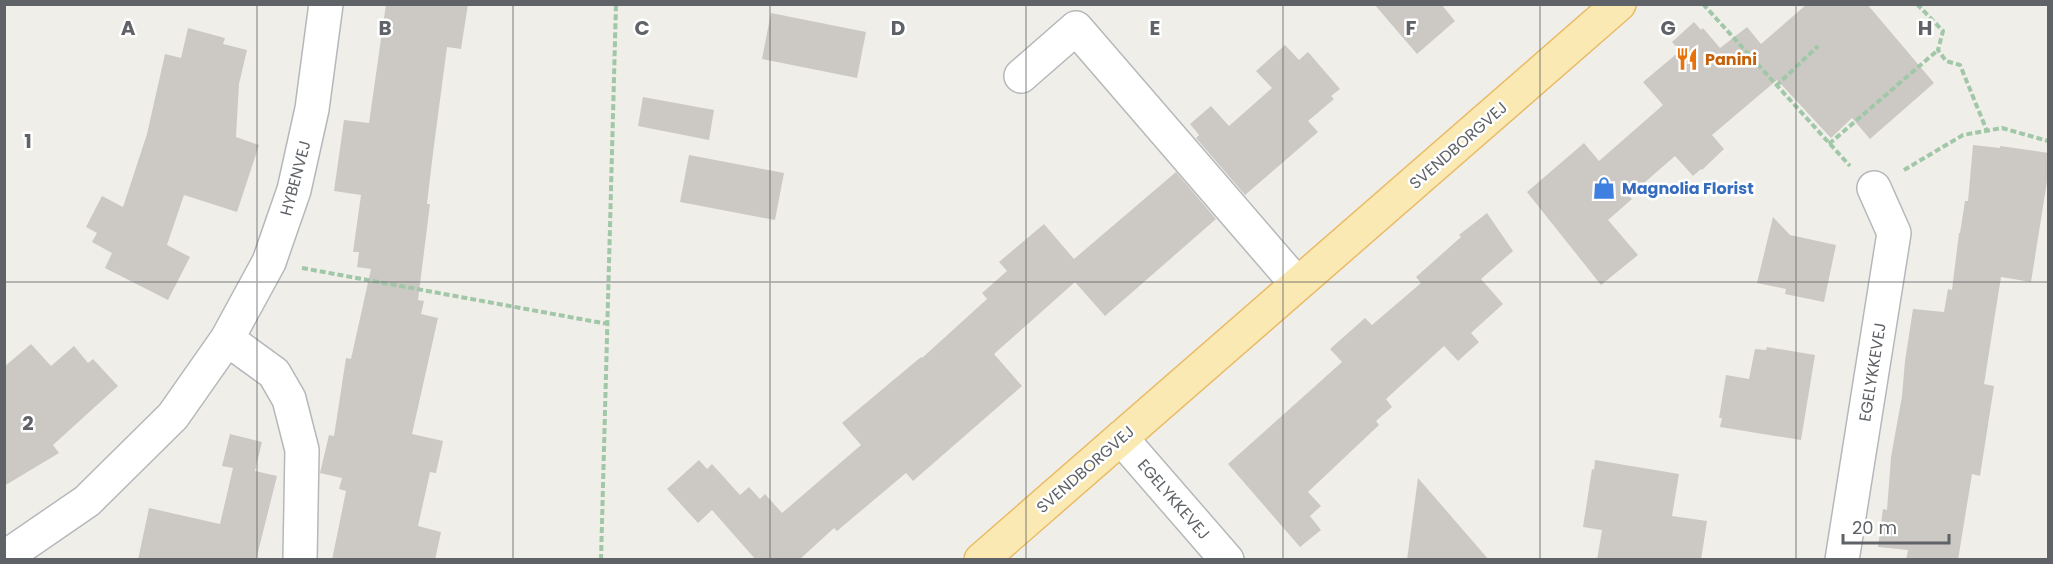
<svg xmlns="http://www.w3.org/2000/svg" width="2053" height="564" font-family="Poppins,sans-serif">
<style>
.building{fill:#ccc9c4}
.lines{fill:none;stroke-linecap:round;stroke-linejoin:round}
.minor-casing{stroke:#b5b8bb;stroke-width:36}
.major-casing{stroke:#eabb67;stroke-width:36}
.path{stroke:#a0c7a8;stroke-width:4;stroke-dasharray:6 3;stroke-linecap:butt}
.minor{stroke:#fff;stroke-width:33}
.major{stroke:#fae9b3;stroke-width:33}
.grid{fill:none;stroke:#5f6367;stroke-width:1.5;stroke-opacity:0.55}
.labels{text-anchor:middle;stroke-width:5;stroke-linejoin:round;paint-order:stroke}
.food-label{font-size:16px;font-weight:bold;fill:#c56008;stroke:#fff;text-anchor:start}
.street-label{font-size:16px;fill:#5f6367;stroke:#fff}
.shop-label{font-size:16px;font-weight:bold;fill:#366cbe;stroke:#fff;text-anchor:start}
.grid-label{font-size:20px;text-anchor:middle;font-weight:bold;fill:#5f6367;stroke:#fff;stroke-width:5;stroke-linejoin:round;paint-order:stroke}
</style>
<rect width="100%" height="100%" fill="#f0eee8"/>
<path class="building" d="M386 4H468L461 49 447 47 433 153 427 204H430L418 300 424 301 421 314 438 318 412 434 443 441 436 473 430 472 418 526 441 532 435 560H332L346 491 339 489 342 478 320 473 329 435 334 436 346 358 351 359 371 269 357 267 359 252H353L361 195 334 191 344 120 369 123Z
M1374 4H1441L1455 21 1417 54Z
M1807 4H1867L1934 83 1870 139 1852 118 1831 138 1777 80 1712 135 1724 149 1702 170 1701 169 1693 176 1675 156 1629 196 1632 199 1608 220 1638 255 1601 285 1527 192 1584 143 1599 161 1663 105 1643 82 1680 51 1672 42 1694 22 1701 30 1703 28 1720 48 1747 27 1761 44Z
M771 13 866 32 857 78 762 59Z
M188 28 225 38 223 44 247 50 239 84 236 137 259 145 237 212 184 195 167 245 190 257 168 300 105 268 112 253 92 242 97 233 86 227 102 196 123 207 147 134 165 54 181 58Z
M1285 45 1299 60 1308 52 1340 89 1331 96 1334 99 1308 121 1318 132 1245 195 1196 138 1199 135 1190 124 1211 106 1229 126 1272 88 1256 71Z
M643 97 714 110 709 140 638 126Z
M1973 145 2000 148V146L2049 153V169L2031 282 2001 277 1984 384 1994 386 1980 476 1972 474 1958 560H1906L1908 550 1878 547 1883 509 1887 510 1891 457 1902 396 1905 361 1913 309 1944 312 1948 289 1952 290 1959 233H1960L1965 201H1968Z
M689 155 784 173 775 220 680 202Z
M1176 172 1216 219 1105 316 1075 282 994 354 1022 386 913 481 906 473 837 531 834 528 799 560H756L712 510 698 523 667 489 699 460 707 469 712 464 740 495 749 487 760 499 765 494 782 513 861 445 842 423 921 357 922 358 987 299 982 293 1007 271 999 262 1044 224 1074 259Z
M1487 213 1513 251 1481 279 1503 304 1471 333 1479 342 1458 361 1444 346 1386 399 1392 407 1376 421 1379 425 1308 492 1321 506 1310 516 1321 530 1300 547 1228 464 1342 362 1330 349 1365 318 1372 325 1421 283 1416 277 1461 237 1459 235Z
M1773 217 1790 235 1836 245 1824 302 1785 294 1786 289 1757 283Z
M31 344 51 366 74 346 88 363 93 359 118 386 53 445 59 453 4 486V367Z
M1767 347 1815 355 1801 440 1720 427 1722 418H1719L1726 375 1749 379 1755 349 1766 350Z
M230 434 262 442 255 471 277 476 256 560H138L149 508 220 524 233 468 222 466Z
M1595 460 1679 474 1672 516 1707 521 1701 560H1597L1602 530 1583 527 1592 469 1594 470Z
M1418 478 1489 560H1407Z"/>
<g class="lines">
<g class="minor-casing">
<path id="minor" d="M1021 76 1076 28 1297 284
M227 339 274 373 289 399 302 450 300 560
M1121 438 1227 560
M4 558 87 501 173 416 227 339 269 262 294 190 312 109 326 4
M1842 560 1894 233 1874 188"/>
</g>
<g class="major-casing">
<path id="major" d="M981 560 1619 4"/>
</g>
<path class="path" d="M1703 4 1850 166
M1917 4 1943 31 1938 50 1946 61 1960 65 1987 131
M1776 86 1818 46
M1829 144 1938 50
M1904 170 1963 135 2002 128 2048 141
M302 268 608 324
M601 560 616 4"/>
<use href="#minor" class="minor"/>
<use href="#major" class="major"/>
</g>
<path class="grid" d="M257 4V560M513 4V560M770 4V560M1026 4V560M1283 4V560M1540 4V560M1796 4V560M4 282H2048"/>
<defs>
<g id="restaurant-bare" transform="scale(1.8)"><path d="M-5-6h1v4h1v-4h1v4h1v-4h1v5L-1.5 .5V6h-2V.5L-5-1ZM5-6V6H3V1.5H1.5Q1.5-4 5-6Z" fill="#e8710a" stroke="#fff" stroke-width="2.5" paint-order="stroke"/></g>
<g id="shop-bare" transform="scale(1.8)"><path d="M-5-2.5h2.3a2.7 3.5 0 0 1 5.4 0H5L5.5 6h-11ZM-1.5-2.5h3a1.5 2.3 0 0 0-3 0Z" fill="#3f7fe0" stroke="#fff" stroke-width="2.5" paint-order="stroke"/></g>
</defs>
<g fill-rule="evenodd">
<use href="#restaurant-bare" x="1687" y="59"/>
<use href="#shop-bare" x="1604" y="188"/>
</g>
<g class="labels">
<g class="food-label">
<text x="1705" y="65">Panini</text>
</g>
<g class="street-label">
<text transform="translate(1458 145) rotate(-41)" y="6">SVENDBORGVEJ</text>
<text transform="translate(295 178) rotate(-75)" y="6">HYBENVEJ</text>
<text transform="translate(1872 372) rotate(-81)" y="6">EGELYKKEVEJ</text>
<text transform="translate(1085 469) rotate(-41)" y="6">SVENDBORGVEJ</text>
<text transform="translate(1174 499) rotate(49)" y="6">EGELYKKEVEJ</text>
</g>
<g class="shop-label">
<text x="1622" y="194">Magnolia Florist</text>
</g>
</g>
<g class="grid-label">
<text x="128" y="35">A</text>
<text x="385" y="35">B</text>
<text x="642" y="35">C</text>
<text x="898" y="35">D</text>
<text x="1155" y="35">E</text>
<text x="1411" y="35">F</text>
<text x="1668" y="35">G</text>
<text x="1925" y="35">H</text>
<text x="28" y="148">1</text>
<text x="28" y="430">2</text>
</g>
<rect width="2053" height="564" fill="none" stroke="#5f6367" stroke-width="12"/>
<path d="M1843 534v9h106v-9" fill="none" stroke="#5f6367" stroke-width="3"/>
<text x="1852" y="534" font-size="18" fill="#5f6367" stroke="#ffffff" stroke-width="4.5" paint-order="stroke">20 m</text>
</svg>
